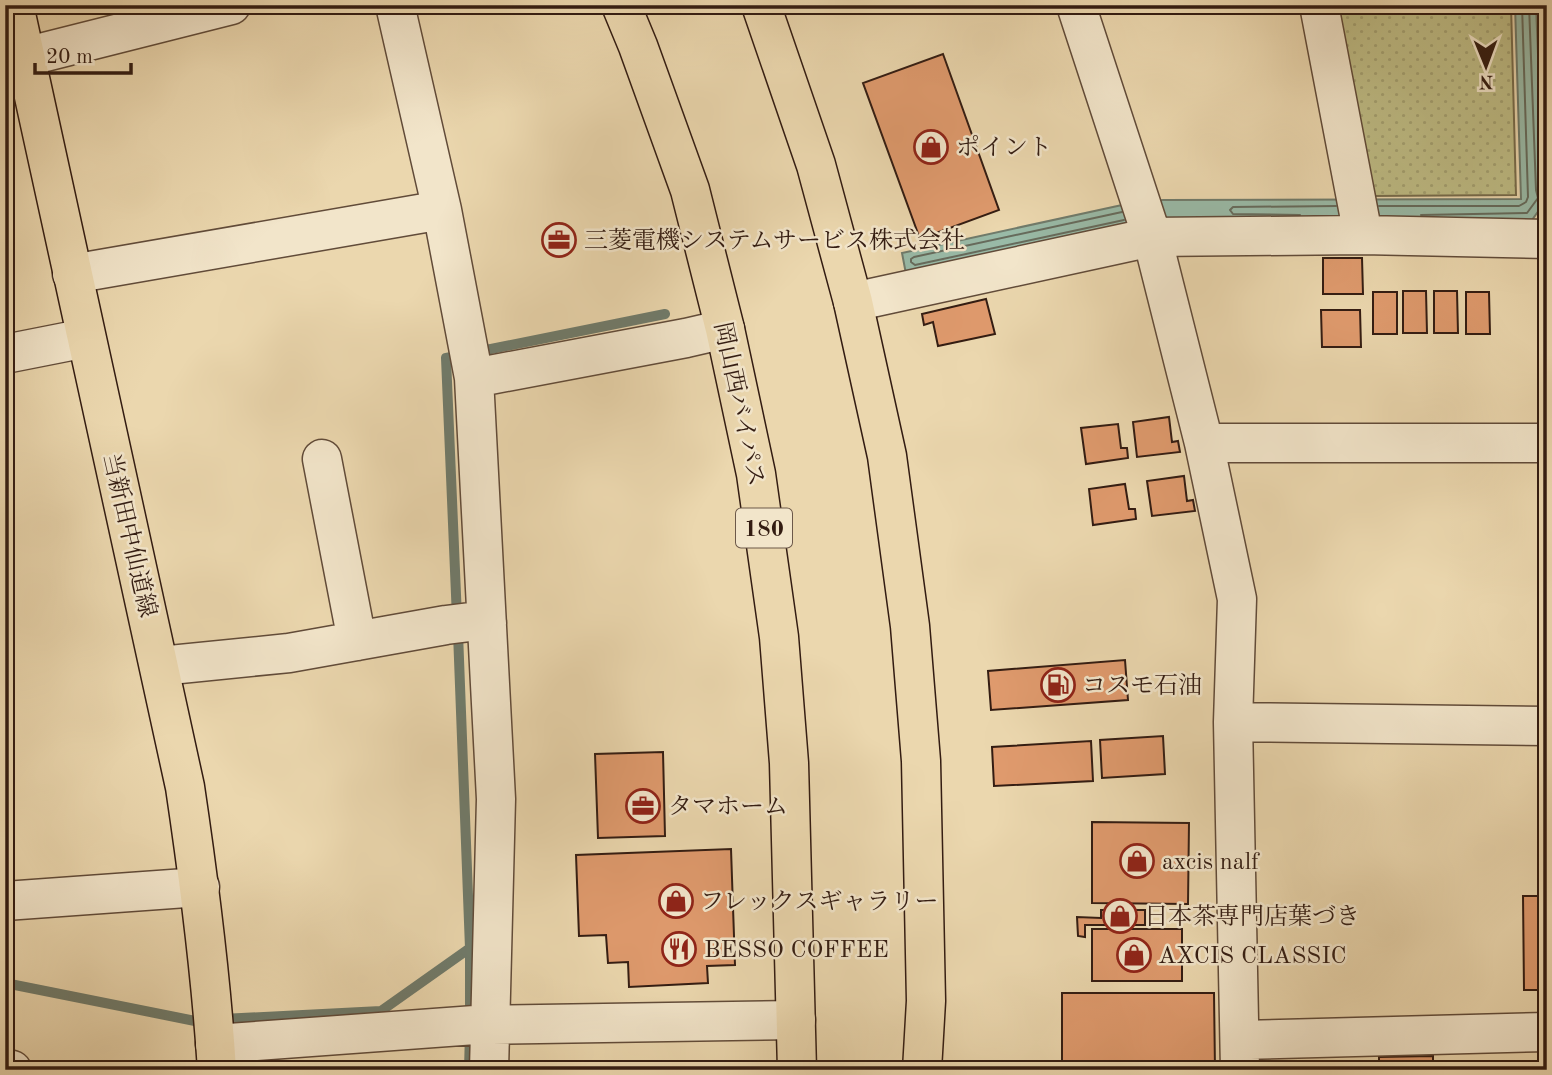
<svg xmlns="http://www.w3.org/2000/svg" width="1552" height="1075" font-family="'Old Standard TT','Noto Serif JP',serif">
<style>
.park{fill:url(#park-dots);stroke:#786c4c;stroke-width:2}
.water{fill:#99baa7;stroke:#707b6b;stroke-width:2}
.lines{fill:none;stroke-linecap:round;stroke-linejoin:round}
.shore{stroke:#666b5c;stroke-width:2}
.stream{stroke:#707b6b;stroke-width:10}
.building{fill:#df9a6d;stroke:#331c12;stroke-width:2}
.minor-casing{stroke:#614b39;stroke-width:41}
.major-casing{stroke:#331c12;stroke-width:41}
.highway-casing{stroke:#331c12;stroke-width:41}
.minor{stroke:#f2e5ca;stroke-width:38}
.major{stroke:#ebd7ae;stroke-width:38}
.highway{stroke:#ebd7ae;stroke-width:38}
.labels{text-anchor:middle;stroke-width:5;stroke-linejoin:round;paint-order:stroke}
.shield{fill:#f2e5ca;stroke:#6c5849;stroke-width:2}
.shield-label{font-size:23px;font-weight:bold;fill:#331c12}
.poi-label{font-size:24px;fill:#331c12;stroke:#f2e5ca;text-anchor:start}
.street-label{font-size:24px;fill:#331c12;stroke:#f2e5ca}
</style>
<defs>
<pattern id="park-dots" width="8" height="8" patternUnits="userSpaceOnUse" patternTransform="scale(1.75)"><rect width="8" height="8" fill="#bebc85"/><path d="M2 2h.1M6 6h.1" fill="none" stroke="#a4a172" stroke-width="1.8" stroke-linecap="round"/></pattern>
</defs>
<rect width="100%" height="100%" fill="#ebd7ae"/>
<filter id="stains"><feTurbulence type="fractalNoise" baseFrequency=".00286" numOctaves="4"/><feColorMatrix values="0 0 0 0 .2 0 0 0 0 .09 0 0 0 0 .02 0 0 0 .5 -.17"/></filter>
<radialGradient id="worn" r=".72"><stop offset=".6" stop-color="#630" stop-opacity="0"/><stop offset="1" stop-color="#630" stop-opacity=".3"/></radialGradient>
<path class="park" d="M1335 5H1511L1516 195 1372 196Z"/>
<path class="water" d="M1515 5H1536L1544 203 1532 220 906 274 902 253 1122 205 1163 200 1521 199Z"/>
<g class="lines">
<path class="shore" d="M1379 206H1519L1526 202 1528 197 1522 5
M1122 212 914 257 911 259V262L915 265 1124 220
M1300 215 1233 214 1230 210 1233 207 1336 206
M1421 215 1527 213 1538 198 1536 190 1529 5"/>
<path class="stream" d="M476 352 665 314
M457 618 446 358 462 355
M458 633 470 948V1016
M5 983 195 1021 207 1020
M222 1019 381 1011 470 948
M469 1070 470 1032"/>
</g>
<path class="building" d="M943 54 999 210 920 239 863 83Z
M1323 258H1362L1363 294H1323Z
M1403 291H1426L1427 333H1403Z
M1434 291H1457L1458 333H1434Z
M1373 292H1397V334H1373Z
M1466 292H1489L1490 334H1466Z
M986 299 995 334 938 346 933 322 924 325 922 314Z
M1321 310H1360L1361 347H1322Z
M1169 417 1172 442 1178 441 1180 452 1137 457 1133 422Z
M1118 424 1121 448H1127L1128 458 1086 464 1081 428Z
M1184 476 1187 501 1193 500 1195 511 1152 516 1147 481Z
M1125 484 1129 509H1135L1136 519 1093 525 1089 489Z
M1125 660 1128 700 991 710 988 671Z
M1163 736 1165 774 1102 778 1100 740Z
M1091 741 1093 781 994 786 992 747Z
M663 752 665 836 598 838 595 754Z
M1092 822 1189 823 1188 904 1092 903Z
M731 849 735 965 707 966 708 983 629 987 628 962 608 963 606 935 579 936 576 855Z
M1523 896H1547V990H1524Z
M1101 910H1145V925H1085V937L1078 936 1077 917 1101 918Z
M1092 929H1182V981H1092Z
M1062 993H1214L1215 1070H1062Z
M1433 1056V1070H1379V1057Z"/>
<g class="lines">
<g class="minor-casing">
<path id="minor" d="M395 5 442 210 474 378 496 799 489 1070
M1076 5 1152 237 1204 443 1237 599 1233 722 1240 1070
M1319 5 1363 235
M25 57 231 5
M72 274 442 210
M853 302 1152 237 1363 235 1547 239
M5 354 86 338
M474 378 686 338 725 329
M1204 443H1547
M322 459 357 641
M160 666 289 653 446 625 470 622 487 623
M1233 722 1547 726
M5 901 200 887
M1240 1040 1547 1032
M215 1044 475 1025 796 1020
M5 1068 12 1070"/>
</g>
<g class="major-casing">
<path id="major" d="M14 5 185 787C199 881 211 975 217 1070"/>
</g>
<g class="highway-casing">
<path id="highway" d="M621 5 638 46 690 190 725 329 756 474 779 637 789 763 797 1070
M761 5 816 165 853 302 887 456 910 626 921 761 926 1001 922 1070"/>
</g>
<use href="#minor" class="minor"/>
<use href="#major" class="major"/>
<use href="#highway" class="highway"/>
</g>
<defs>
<g id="shop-ring" transform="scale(1.75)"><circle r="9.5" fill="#f2e5ca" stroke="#8f2418" stroke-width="1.5"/><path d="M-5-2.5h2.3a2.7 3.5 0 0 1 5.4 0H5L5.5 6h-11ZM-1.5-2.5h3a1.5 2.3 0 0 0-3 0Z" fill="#8f2418"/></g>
<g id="office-ring" transform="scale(1.75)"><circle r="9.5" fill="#f2e5ca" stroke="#8f2418" stroke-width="1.5"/><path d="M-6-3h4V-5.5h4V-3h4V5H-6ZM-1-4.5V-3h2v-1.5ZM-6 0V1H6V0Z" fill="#8f2418"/></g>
<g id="fuel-ring" transform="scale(1.75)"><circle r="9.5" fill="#f2e5ca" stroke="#8f2418" stroke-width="1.5"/><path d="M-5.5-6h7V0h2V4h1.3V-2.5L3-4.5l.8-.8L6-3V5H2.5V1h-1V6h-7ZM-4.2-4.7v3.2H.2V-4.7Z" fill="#8f2418"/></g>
<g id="restaurant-ring" transform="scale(1.75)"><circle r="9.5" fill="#f2e5ca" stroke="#8f2418" stroke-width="1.5"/><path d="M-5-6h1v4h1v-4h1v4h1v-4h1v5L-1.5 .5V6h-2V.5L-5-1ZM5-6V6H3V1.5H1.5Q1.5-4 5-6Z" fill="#8f2418"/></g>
</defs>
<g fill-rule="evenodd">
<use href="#shop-ring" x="931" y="147"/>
<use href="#office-ring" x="559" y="240"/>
<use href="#fuel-ring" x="1058" y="685"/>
<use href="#office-ring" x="643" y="806"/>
<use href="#shop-ring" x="1137" y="861"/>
<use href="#shop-ring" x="676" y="901"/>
<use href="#shop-ring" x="1120" y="916"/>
<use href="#restaurant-ring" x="679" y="949"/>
<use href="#shop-ring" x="1134" y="955"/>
</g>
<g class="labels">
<rect class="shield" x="736" y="508.5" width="56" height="39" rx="5"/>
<g class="shield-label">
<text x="764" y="536">180</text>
</g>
<g class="poi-label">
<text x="956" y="155">ポイント</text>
<text x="584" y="248">三菱電機システムサービス株式会社</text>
<text x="1082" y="693">コスモ石油</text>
<text x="668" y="814">タマホーム</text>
<text x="1162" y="869">axcis nalf</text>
<text x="700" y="909">フレックスギャラリー</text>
<text x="1144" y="924">日本茶専門店葉づき</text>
<text x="704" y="957">BESSO COFFEE</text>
<text x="1158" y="963">AXCIS CLASSIC</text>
</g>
<g class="street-label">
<text transform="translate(740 404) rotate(78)" y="8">岡山西バイパス</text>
<text transform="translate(130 535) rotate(77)" y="8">当新田中仙道線</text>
</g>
</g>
<rect width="1552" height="1075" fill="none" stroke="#ebd7ae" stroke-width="28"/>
<rect x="7" y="7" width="1538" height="1061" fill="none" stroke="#331c12" stroke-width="3.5"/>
<rect x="14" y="14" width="1524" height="1047" fill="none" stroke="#331c12" stroke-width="2"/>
<g transform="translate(1486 66) rotate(179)" stroke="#f2e5ca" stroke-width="5" paint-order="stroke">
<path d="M0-5L12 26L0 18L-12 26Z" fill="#331c12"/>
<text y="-10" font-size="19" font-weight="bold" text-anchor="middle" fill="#331c12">N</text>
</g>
<path d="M35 63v10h96v-10" fill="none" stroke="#331c12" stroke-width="3.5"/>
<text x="46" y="63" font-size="21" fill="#331c12" stroke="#f2e5ca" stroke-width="5" paint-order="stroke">20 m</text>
<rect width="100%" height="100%" filter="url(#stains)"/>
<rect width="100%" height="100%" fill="url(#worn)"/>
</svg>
